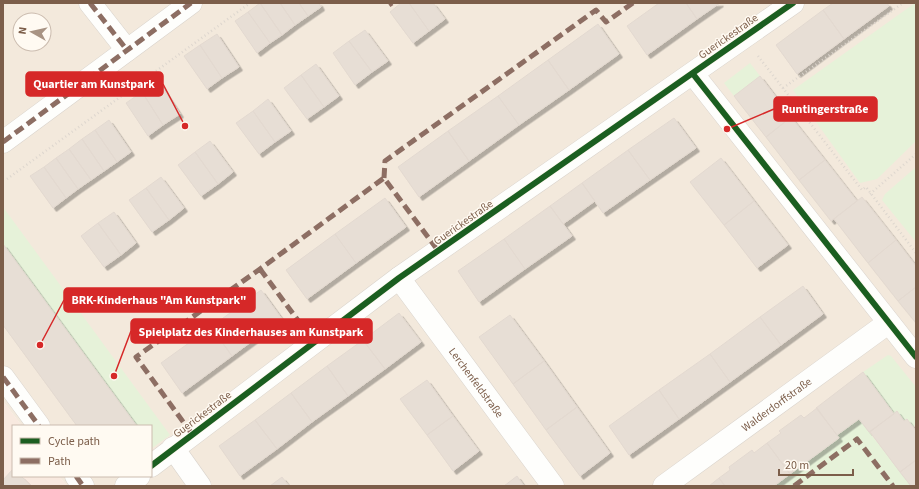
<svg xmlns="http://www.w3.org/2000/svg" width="919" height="489" font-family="'Source Sans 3',sans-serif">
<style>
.residential{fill:#f3e9dc;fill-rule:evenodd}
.commercial{fill:#f8e9df}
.green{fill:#e6f2d9}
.building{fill:#e7ded5;stroke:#e3d9d0;filter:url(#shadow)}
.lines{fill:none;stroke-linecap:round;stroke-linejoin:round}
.minor-casing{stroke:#d9d3cc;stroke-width:23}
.path{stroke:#ddd6ce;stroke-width:2.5;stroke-dasharray:1 3;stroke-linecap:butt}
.minor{stroke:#fefefc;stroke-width:22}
.quiet{stroke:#8d6e63;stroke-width:5;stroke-dasharray:10 5;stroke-linecap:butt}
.cycleway-casing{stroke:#fffaf2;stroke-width:8}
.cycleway{stroke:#1b5e20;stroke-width:6}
.labels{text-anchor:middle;stroke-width:3;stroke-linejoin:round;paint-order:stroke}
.street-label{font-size:11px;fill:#7c5e4a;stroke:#fffaf2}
.leader{fill:none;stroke:#d62828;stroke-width:1.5}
.callout-dot{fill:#d62828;stroke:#fffaf2;stroke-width:1.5}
.callout{fill:#d62828;stroke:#d62828;stroke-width:1.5}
.callout-label{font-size:12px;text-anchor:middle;font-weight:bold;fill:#fff}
</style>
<defs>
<filter id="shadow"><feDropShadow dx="3.5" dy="3.5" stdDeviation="0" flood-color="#0004"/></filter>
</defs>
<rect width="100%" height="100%" fill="#faf6ee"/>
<path class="residential" d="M3 3H916V486H67L59 476H151V426H22L3 401ZM20 20H44V44H20Z"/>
<path class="commercial" d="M3 401 22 426H13V476H59L67 486H3Z"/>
<path class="green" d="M915 3H916V141L877 179 860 183 793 90Z
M750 63 760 76 734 96 724 83Z
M916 167V242L882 200 885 194Z
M3 207 170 435 151 449V426H135L136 425 3 244Z
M888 355 891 356 916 387V424L913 427 907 420 904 421 897 412 894 414 863 372Z
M859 419 911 486H774L838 438 837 435Z"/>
<path class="building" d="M260 3H280L295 25 282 35Z
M260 3 282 35 270 43 248 12Z
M280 3H299L308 16 295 25Z
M299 3H319L321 7 308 16Z
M401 3H409L429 31 413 43 390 12Z
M409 3H433L445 19 429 31Z
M659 3H686L697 19 647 55 627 26Z
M686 3H720L697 19Z
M833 3H887L889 6 844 39 823 10Z
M823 10 844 39 797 74 776 45Z
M248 12 270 43 257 53 235 21Z
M598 24 619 54 569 90 548 60Z
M365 30 388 61 372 72 349 41Z
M217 34 239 67 222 78 200 45Z
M349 41 372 72 355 85 333 53Z
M200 45 222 78 207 89 184 56Z
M548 60 569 90 519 125 498 96Z
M316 64 339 96 324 107 301 75Z
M301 75 324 107 307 119 284 88Z
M760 76 791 117 766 137 734 96Z
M158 81 180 114 163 125 142 92Z
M142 92 163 125 148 136 126 103Z
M498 96 519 125 469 161 448 131Z
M268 99 291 131 275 142 253 111Z
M253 111 275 142 259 154 236 123Z
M791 117 825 160 799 180 766 137Z
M674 118 696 148 650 180 628 150Z
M109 120 131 152 117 162 95 130Z
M95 130 117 162 104 171 82 139Z
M448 131 469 161 419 197 398 167Z
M82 139 104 171 91 180 69 149Z
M210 141 233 172 218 184 195 152Z
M69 149 91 180 78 189 56 158Z
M628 150 650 180 603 213 582 183Z
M195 152 218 184 201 196 178 165Z
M56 158 78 189 66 198 44 167Z
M721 158 754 201 724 225 690 182Z
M825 160 857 201 831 221 799 180Z
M44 167 66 198 53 208 30 176Z
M161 177 184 208 169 220 146 188Z
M582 183 595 201 563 224 550 206Z
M146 188 169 220 152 232 129 200Z
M862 197 896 240 868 263 834 219Z
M385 198 406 227 356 263 335 234Z
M754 201 788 245 757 268 724 225Z
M550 206 572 236 525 269 504 239Z
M114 212 136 243 121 255 98 223Z
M98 223 121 255 104 267 81 236Z
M335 234 356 263 307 299 286 270Z
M504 239 525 269 479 302 458 271Z
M896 240 916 266V287L898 301 868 263Z
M3 244 136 425 135 426H77L3 325Z
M803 286 823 314 781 345 760 317Z
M916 287V323L898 301Z
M261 290 282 319 232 356 211 327Z
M399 313 421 342 385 369 363 340Z
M510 315 544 361 513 384 479 337Z
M760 317 781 345 730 382 710 354Z
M211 327 232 356 182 393 161 363Z
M363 340 385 369 348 396 327 366Z
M710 354 730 382 679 419 659 390Z
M544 361 577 407 546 430 513 384Z
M327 366 348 396 312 422 291 393Z
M863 372 894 414 869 432 859 419 837 435 816 408Z
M427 380 453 416 427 435 400 399Z
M659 390 679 419 629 455 609 426Z
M291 393 312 422 277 449 255 420Z
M577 407 610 453 580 476 546 430Z
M817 408 839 438 790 474 767 443 781 433 779 431 801 415 804 418Z
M897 411 904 421 907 419 916 431V460L900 472 870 432Z
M453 416 479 451 453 471 427 435Z
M255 420 277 449 240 476 219 446Z
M767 443 790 474 774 486H725L719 478 730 470 729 467 752 450 754 453Z
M916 460V486H911L900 472Z
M13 469V476H21L31 486H3V480Z
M517 476 524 486H504Z
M282 477 289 486H270Z
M719 478 725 486H709Z"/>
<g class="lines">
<g class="minor-casing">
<g id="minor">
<path d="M90 3 127 50"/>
<path d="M693 74 916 357"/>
<path d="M3 142 191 3"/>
<path id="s1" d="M399 278 553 486"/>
<path d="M3 377 39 426"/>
<path d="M173 448 200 486"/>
<path d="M151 466 399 278 793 3"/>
<path d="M76 476 83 486"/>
<path d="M126 486 139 476"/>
<path id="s2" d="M664 486 888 323"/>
</g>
</g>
<path class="path" d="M758 56 862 190 866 187 916 253
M783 88 903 3
M7 179 250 3
M870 194 916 154"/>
<use href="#minor" class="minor"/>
<path class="quiet" d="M90 3 127 50
M389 5 392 3
M3 142 191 3
M384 178 385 161 596 10 606 22 633 3
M260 269 314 342
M3 377 39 426
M192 434 136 357 260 269 384 178 439 252
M76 476 83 486
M794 486 857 439 893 486"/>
<g class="cycleway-casing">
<path id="cycleway" d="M693 74 916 357
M151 466 399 278 793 3"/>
</g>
<use href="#cycleway" class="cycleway"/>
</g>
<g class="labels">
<g class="street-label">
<text transform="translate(728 36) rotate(-35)" y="4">Guerickestraße</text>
<text transform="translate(463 222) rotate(-35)" y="4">Guerickestraße</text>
<text dy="4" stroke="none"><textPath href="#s1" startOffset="130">Lerchenfeldstraße</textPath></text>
<text dy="4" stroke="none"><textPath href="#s2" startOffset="139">Walderdorffstraße</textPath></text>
<text transform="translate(202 414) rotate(-37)" y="4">Guerickestraße</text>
</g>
</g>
<path class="leader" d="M185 126L163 84M727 129L774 109M40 345L64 300M114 376L131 331"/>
<g class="callout-dot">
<circle cx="185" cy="126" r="4"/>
<circle cx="727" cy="129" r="4"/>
<circle cx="40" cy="345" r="4"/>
<circle cx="114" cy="376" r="4"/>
</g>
<g class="callout">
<rect x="26" y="72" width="137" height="24" rx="4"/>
<rect x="774" y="97" width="103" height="24" rx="4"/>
<rect x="64" y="288" width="191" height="24" rx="4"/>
<rect x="131" y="319" width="241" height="24" rx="4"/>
</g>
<g class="callout-label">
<text x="94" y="88">Quartier am Kunstpark</text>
<text x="825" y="113">Runtingerstraße</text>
<text x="159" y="304">BRK-Kinderhaus "Am Kunstpark"</text>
<text x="251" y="336">Spielplatz des Kinderhauses am Kunstpark</text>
</g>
<rect width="919" height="489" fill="none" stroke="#7c5e4a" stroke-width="8"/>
<rect x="12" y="425" width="140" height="52" fill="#fffaf2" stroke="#cbbcaf"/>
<rect x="20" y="438" width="20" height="6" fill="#1b5e20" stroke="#cbbcaf"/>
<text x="48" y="445" font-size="12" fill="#7c5e4a">Cycle path</text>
<rect x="20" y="458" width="20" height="6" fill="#8d6e63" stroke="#cbbcaf"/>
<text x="48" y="465" font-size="12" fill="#7c5e4a">Path</text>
<g transform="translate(32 32) rotate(278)"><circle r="19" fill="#fffaf2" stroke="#cbbcaf"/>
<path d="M0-3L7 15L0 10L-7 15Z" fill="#a89383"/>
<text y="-6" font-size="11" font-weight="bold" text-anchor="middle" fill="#7c5e4a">N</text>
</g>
<path d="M779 469v6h74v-6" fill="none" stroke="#7c5e4a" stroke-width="2"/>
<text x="785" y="469" font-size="12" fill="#7c5e4a" stroke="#fffaf2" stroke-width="3" paint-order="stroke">20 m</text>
</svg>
